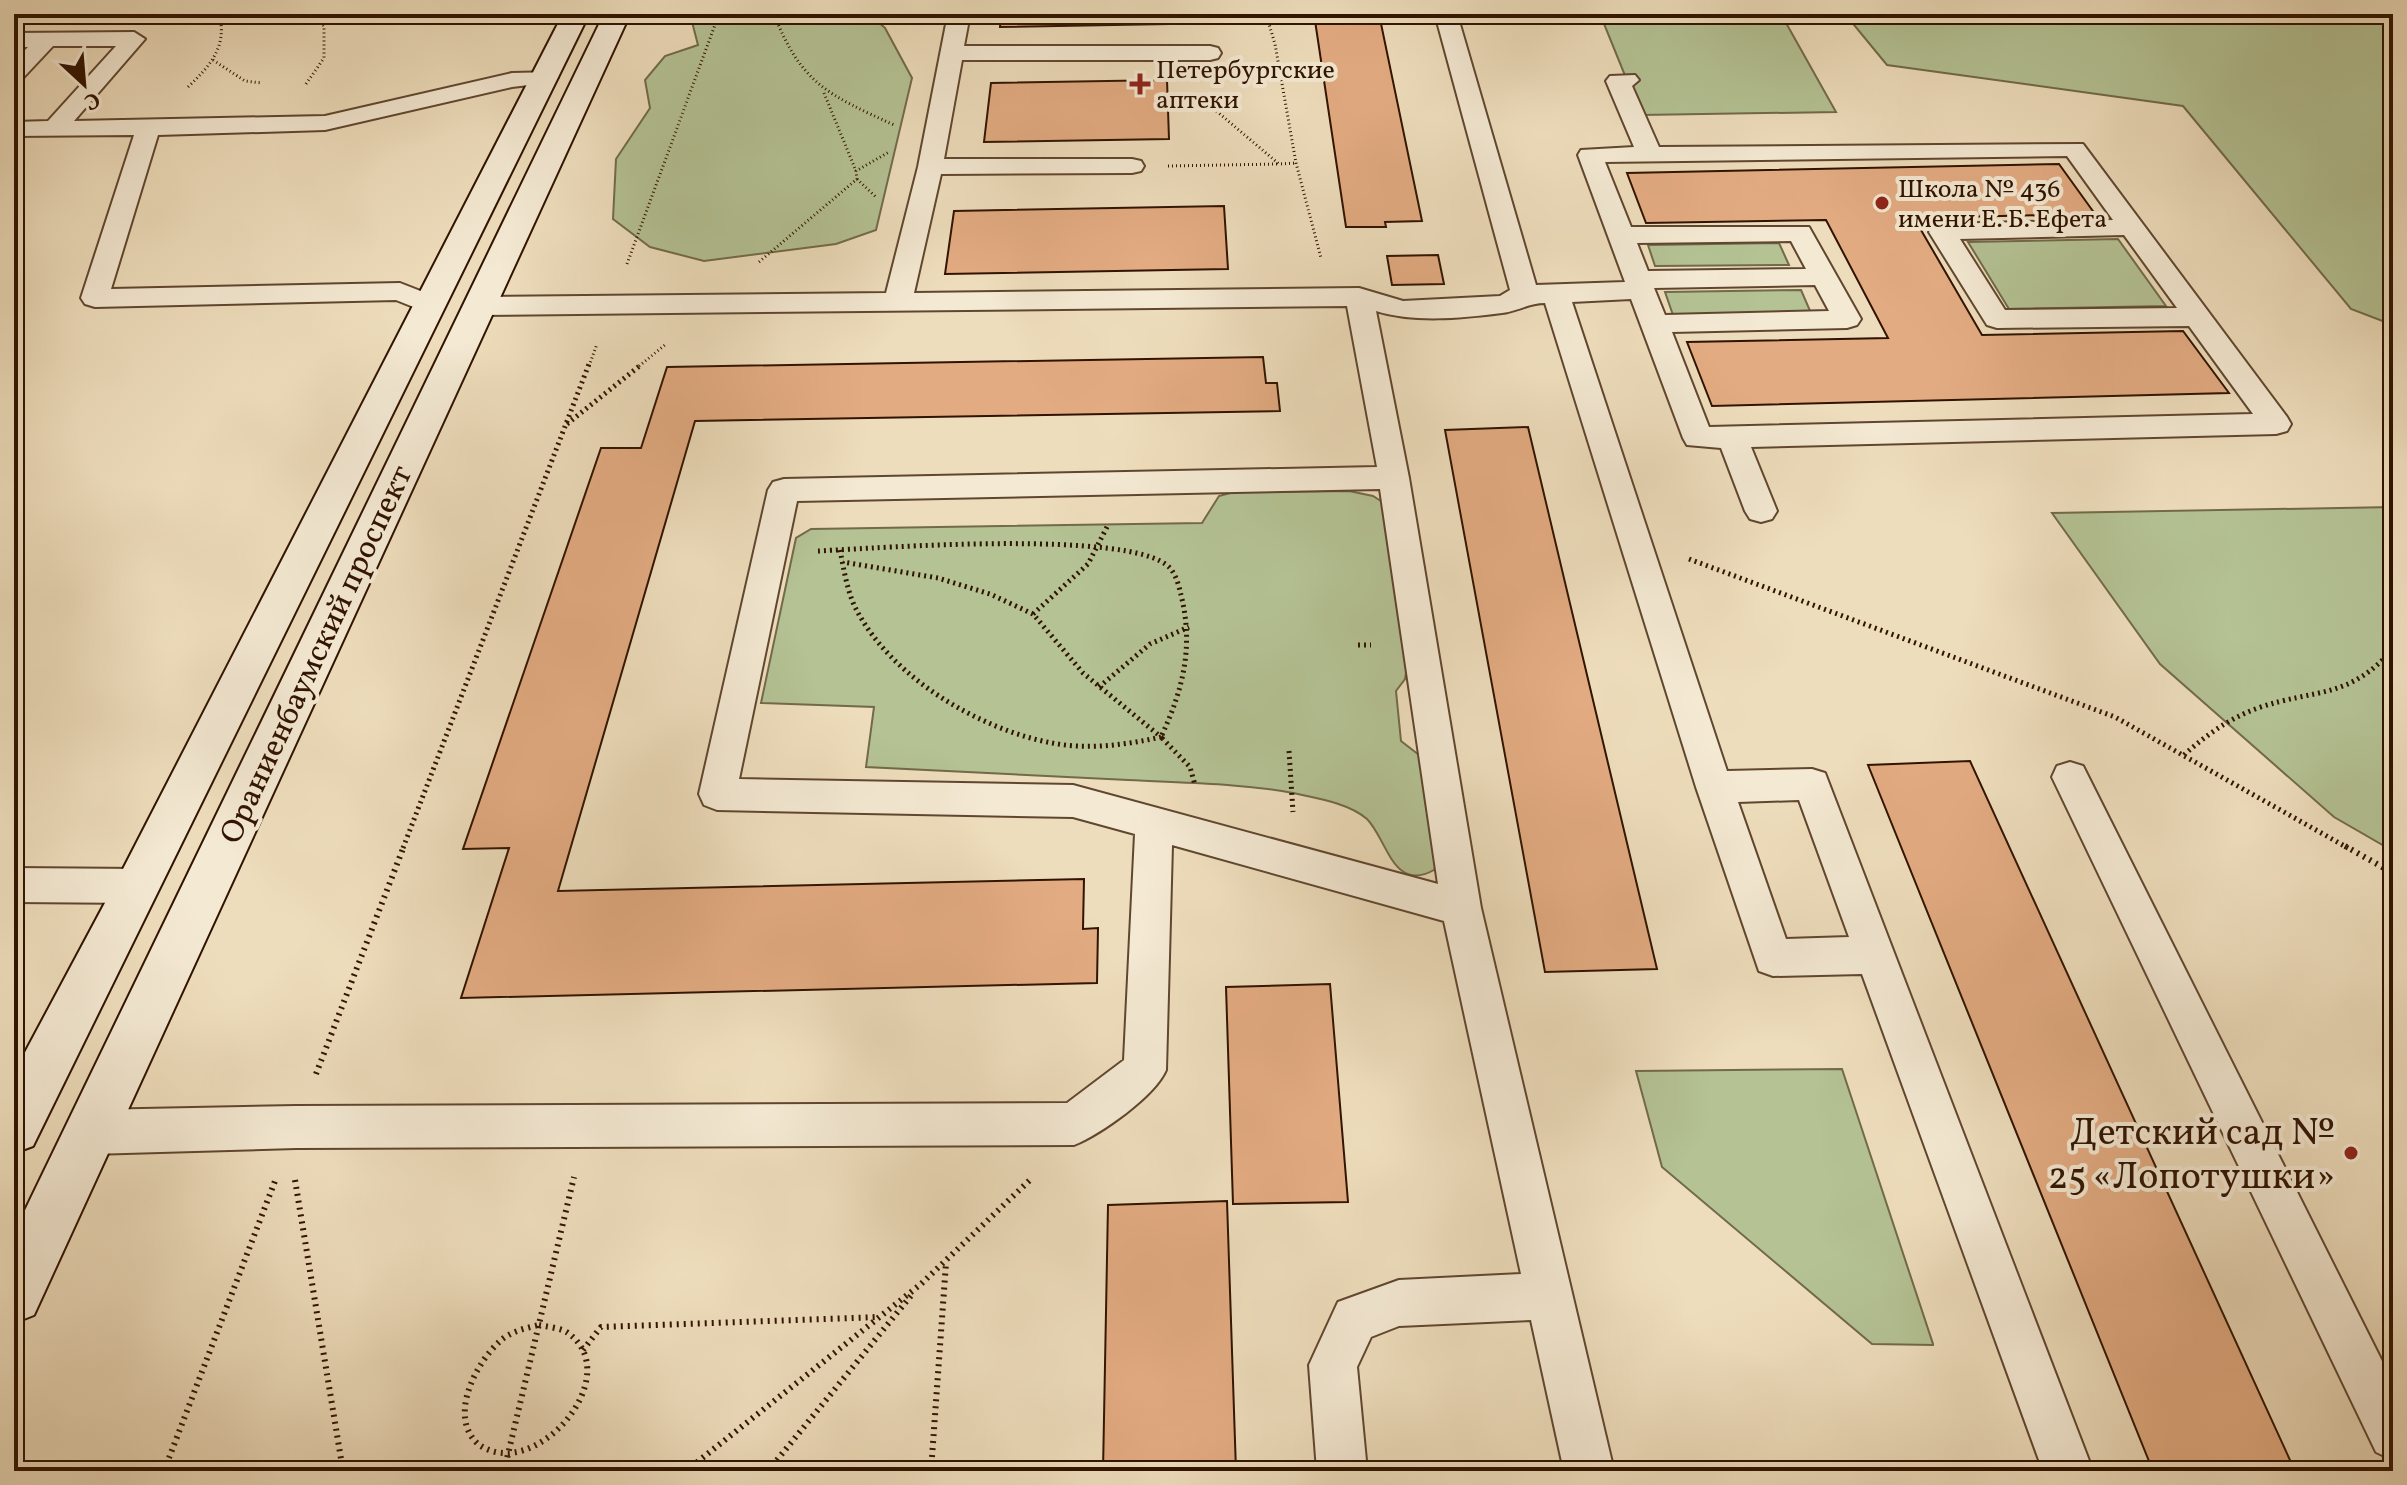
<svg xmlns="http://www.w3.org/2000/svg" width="2407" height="1485" font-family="Vollkorn,serif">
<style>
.green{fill:#b4c294;stroke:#726a4a;stroke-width:2}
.building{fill:#e3ab82;stroke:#301300;stroke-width:2}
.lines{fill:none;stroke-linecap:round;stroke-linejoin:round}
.lane-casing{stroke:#60462f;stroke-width:4}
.secondary-casing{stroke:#301300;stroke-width:4}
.path-far2{stroke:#301300;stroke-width:3;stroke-dasharray:1 3;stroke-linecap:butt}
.path-far1{stroke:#301300;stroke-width:5;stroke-dasharray:2 4;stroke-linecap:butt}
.path{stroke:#301300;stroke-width:6;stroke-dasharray:2 5;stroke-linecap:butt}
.lane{fill:#f4e9d3;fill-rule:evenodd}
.secondary{fill:#f4e9d3;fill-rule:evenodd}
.poi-dot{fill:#8f2418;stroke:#f4e9d3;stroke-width:3}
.labels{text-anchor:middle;stroke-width:8;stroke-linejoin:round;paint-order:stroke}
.far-poi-label{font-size:26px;fill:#301300;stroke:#f4e9d3;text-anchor:start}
.street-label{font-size:32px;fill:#301300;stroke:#f4e9d3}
.near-poi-label{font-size:38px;fill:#301300;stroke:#f4e9d3;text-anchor:end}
</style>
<rect width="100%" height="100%" fill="#eeddbc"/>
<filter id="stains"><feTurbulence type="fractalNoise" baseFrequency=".0025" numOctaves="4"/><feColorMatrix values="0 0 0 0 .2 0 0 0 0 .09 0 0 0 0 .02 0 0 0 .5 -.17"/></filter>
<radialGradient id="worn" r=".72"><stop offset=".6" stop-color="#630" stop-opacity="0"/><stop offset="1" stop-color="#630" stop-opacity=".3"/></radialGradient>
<path class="green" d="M690 14H869L885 28 912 78 876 230 836 244 704 261 650 247 613 219 616 159 650 108 645 80 665 56 698 45Z
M1600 14H1781L1836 112 1641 115Z
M1845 14H2393V325L2351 309 2183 106 1887 65Z
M2118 239 2166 306 2009 309 1968 242Z
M1779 243 1789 265 1655 266 1648 245Z
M1801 290 1811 313 1673 315 1665 292Z
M1349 491 1373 496 1384 503 1407 668 1405 679 1396 691 1401 741 1423 758 1437 862 1434 870C1393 893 1387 839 1367 819 1349 803 1316 798 1293 793 1239 783 1183 783 1128 780 1041 776 954 771 866 767L874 707 761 703 796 538 811 529 1202 523 1219 496 1234 492Z
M2393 507V851L2334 817 2160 664 2052 513Z
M1842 1069 1933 1344V1345L1872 1344 1662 1167 1636 1071Z"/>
<path class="building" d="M1001 14H1169V24L1000 27Z
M1314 14H1379L1422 221 1385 222 1386 227H1346Z
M1167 80 1169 139 984 142 991 83Z
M2059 164 2095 214 1914 218 1982 335 2183 331 2229 393 1712 406 1687 342 1888 338 1826 220 1646 223 1627 173Z
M1224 206 1228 269 945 274 954 211Z
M1438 255 1444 284 1392 285 1387 256Z
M1263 357 1266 383H1277L1280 411 695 421 558 891 1084 879 1083 929 1098 928 1097 983 461 998 509 848 463 849 601 448H641L667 367Z
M1528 427 1657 969 1545 972 1445 430Z
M1970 761 2295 1471H2153L1868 765Z
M1330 984 1348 1202 1233 1204 1226 987Z
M1227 1201 1236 1471H1103L1108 1205Z"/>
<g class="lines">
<g class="lane-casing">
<path id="lane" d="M948 14H970L964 46H1210L1218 48 1221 53 1218 58 1210 60H962L944 159H1132L1141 161 1144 166 1141 171 1132 173 941 174 914 293 1359 288 1403 301 1500 296 1510 290 1435 14H1457L1536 285 1625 282 1578 155 1581 150 1634 147 1606 81 1610 76 1635 75 1639 80 1632 86 1659 147 2083 144 2287 417 2291 424 2287 431 2276 434 1751 447 1777 511 1772 519 1761 522 1750 519 1745 511 1721 448 1687 445 1683 438 1631 299 1572 302 1727 771 1812 769 1825 773 2093 1471H2043L1862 974 1773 976 1759 971 1696 787 1545 303C1529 303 1518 311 1502 313 1462 318 1415 323 1376 311L1409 478 1481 908 1614 1471H1564L1531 1320 1399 1326 1371 1337 1357 1367 1367 1471H1317L1309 1365 1338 1302 1399 1280 1521 1274 1444 921 1172 845 1166 1070C1155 1096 1101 1134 1074 1145L296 1148 91 1154 76 1147 69 1132 76 1117 91 1110 296 1106 1067 1103 1124 1060 1135 834 1073 817 717 810 704 805 699 794 768 490 773 482 784 479 1377 467 1347 306 480 315 470 312 466 306 470 300 480 297 886 293 918 167ZM2067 156 2113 220 1942 224 1933 226 1929 232 1987 325 1997 328 2189 326 2253 414 1709 427 1672 332 1847 328 1857 325 1861 319 1809 227H1631L1605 162ZM2124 235 2177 308 2005 310 1960 239ZM1791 241 1806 269 1648 271 1637 243ZM1815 285 1829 311 1665 315 1654 288ZM1380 489 1438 884 1073 785 739 779 797 501ZM1799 800 1849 937 1786 939 1738 802Z
M134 32 145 39 74 121 325 116 512 73 554 72 558 77 554 82 512 87 325 130 158 135 111 289 400 283 441 299 445 305 441 311 431 314 396 300 95 307 85 304 81 298 134 135 14 136V122L48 121 116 46H53L22 79 14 81V61L28 47H14V33Z
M2070 762 2083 766 2393 1383V1460L2376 1452 2052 777 2057 766Z
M14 868 139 869 153 874 158 886 153 898 139 903 14 902Z"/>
</g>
<g class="secondary-casing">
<path id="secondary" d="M563 14H589L33 1146 14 1153V1073L122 871Z
M604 14H630L34 1315 14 1323V1233Z"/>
</g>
<path class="path-far2" d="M774 14C801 84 829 95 894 125
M1266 14 1275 44 1296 163 1321 258
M2382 14 2393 17
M166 21H172L177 14
M213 60 245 81 262 83
M306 84 324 58V26L312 14
M188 87C210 66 228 46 219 14
M824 93 856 171
M1195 93 1279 164 1296 163
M1168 166 1278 164
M857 179 877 198
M759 262 857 179 856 171 889 152
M627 264 719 14
M589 366 597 344
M639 366 665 345"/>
<path class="path-far1" d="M567 424 642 364
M840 550C844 570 847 591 856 609 891 677 978 729 1052 743 1088 750 1125 745 1161 737L1083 673 1033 614 990 594 938 578 843 562
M818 551C880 548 1130 529 1169 567 1176 574 1179 586 1181 595 1194 646 1183 690 1161 737L1190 767 1195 785
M1689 559 2115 717 2348 848
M1033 614 1088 564 1108 525
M1358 645H1371
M1099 687 1150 644 1189 627
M1289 751 1293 812
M2184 755C2206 735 2230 718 2258 708 2316 688 2348 700 2393 649
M403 848 589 364"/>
<path class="path" d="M2345 846 2393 873
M316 1074 404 846
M295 1180 343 1471
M539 1325C548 1327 561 1328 568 1333 628 1376 534 1485 478 1444 448 1417 475 1364 500 1341 510 1332 525 1328 539 1325Z
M583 1350 601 1327 878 1317
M164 1471 275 1181
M504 1471 574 1177
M686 1471 921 1284 1032 1178
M768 1471 914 1292
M931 1471 946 1263"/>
<use href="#lane" class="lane"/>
<use href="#secondary" class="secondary"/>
</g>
<g class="poi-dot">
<path d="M1136 72h8v8h8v8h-8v8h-8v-8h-8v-8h8z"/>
<circle cx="1882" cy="203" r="8"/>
<circle cx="2351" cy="1153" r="8"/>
</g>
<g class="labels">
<g class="far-poi-label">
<text x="1156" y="78">Петербургские<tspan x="1156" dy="30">аптеки</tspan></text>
<text x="1898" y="197">Школа № 436<tspan x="1898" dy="30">имени Е. Б. Ефета</tspan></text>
</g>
<g class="street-label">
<text transform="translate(315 654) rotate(-65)" y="11">Ораниенбаумский проспект</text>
</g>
<g class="near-poi-label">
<text x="2335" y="1144">Детский сад №<tspan x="2335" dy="44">25 «Лопотушки»</tspan></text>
</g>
</g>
<rect width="2407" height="1485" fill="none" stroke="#eeddbc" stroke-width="48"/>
<rect x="16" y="16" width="2375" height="1453" fill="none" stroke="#301300" stroke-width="4"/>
<rect x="24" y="24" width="2359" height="1437" fill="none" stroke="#301300" stroke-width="2"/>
<g transform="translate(84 84) rotate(154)" stroke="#f4e9d3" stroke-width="6" paint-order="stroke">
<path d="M0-6L14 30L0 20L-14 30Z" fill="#301300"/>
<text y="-12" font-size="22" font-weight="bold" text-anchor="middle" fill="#301300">С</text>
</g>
<rect width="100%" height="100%" filter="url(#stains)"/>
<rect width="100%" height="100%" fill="url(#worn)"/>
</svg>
